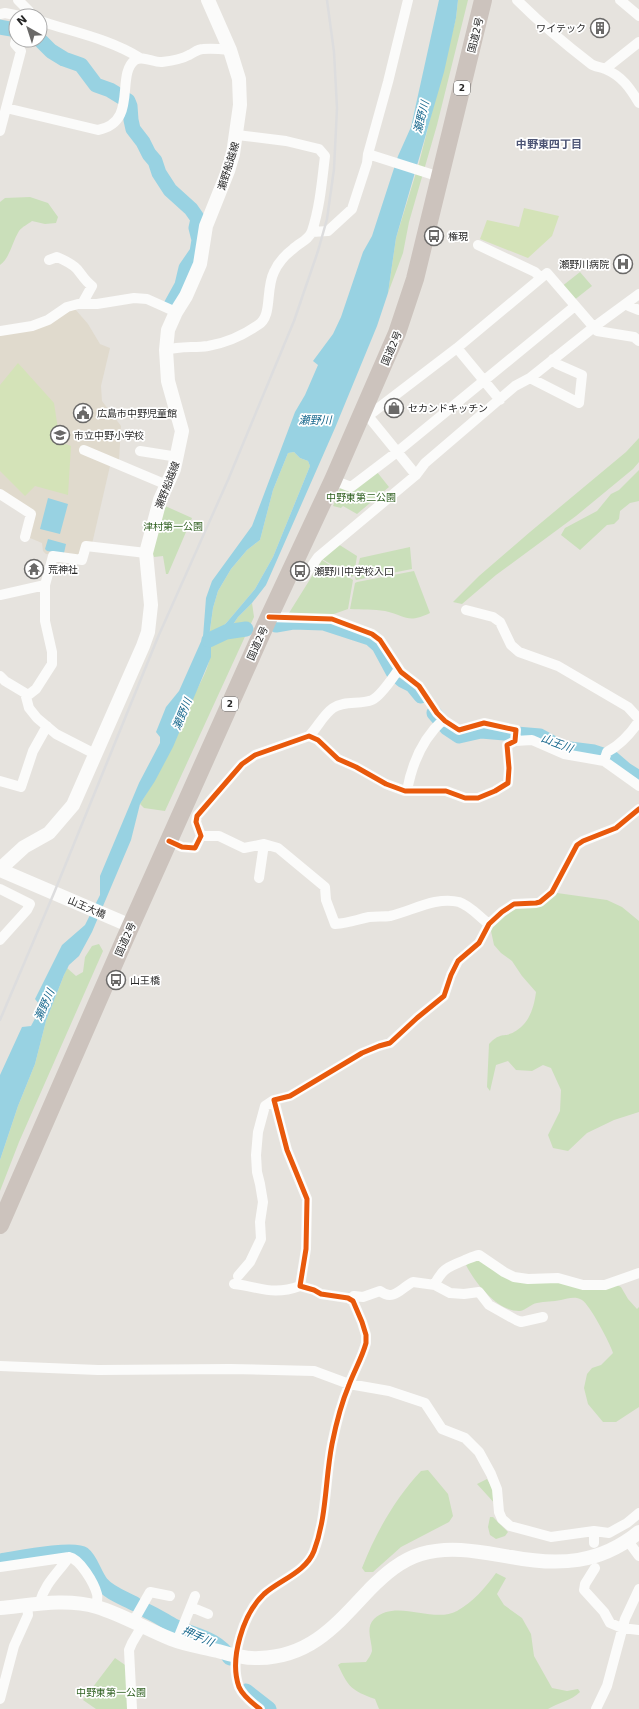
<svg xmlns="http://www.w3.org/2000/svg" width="639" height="1709" font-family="'DejaVu Sans','Noto Sans JP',sans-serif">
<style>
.education{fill:#e0dacd}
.green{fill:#cadfba}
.pitch{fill:#d4e3b8}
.water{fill:#98d2e2;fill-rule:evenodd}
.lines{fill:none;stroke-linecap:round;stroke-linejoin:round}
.river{stroke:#98d2e2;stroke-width:15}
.street{stroke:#fbfbfa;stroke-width:10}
.secondary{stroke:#fbfbfa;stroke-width:14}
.highway{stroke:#ccc3bd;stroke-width:18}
.rail{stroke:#ddddde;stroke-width:2.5}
.cycleway-casing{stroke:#fff;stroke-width:8}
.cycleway{stroke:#e8590c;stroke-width:5}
.labels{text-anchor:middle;stroke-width:3.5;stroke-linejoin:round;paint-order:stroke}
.shield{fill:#fff;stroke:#686868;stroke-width:1}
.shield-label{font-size:9px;font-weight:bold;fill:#282828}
.poi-label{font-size:10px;fill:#282828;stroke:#fff;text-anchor:start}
.street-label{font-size:10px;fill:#282828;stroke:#fff}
.park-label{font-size:10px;fill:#2e5f1f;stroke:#fff}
.water-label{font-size:11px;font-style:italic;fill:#18688d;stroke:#fff}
.neighbourhood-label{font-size:11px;font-weight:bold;fill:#4d5575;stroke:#fff}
</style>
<rect width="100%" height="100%" fill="#e6e3de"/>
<path class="education" d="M75 309 88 324 100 344 110 348 101 386 102 401 121 426 119 460 110 466 92 544 80 556H68L46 554 43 551 42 543 30 538 33 514 0 489V334Z"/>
<path class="green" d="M458 0H468L437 125 409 222 403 253 388 293 396 238 419 163 456 18Z
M30 197 48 203 58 217 56 223 45 224 32 221C28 224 22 227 19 231 12 242 10 258 0 265V202L5 198Z
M580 272 592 286 573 301 561 287Z
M639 438V462L633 469 576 516 496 575 462 604 453 602 479 576 530 532 626 452Z
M294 452 300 458 308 461 310 466 273 557 255 589 228 621 215 635 209 638 213 608 218 591 231 569 247 550 260 540 273 490 288 453Z
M639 470V501L630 503 620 511 619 519 614 524 607 525 580 550 561 535 565 528 597 511 611 494 619 490Z
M377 472 389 487 357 514 343 506 341 508 333 506 341 486Z
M163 505 192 518 168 574H166L163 556 154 557 151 550Z
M338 544 357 556 354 575 352 577 322 559Z
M410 547 412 569 356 580 355 578 360 558Z
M322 560 353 580 348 609 331 615 289 613Z
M414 571 430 613C407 624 407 616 385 611 374 609 362 610 350 609L355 583 357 582Z
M252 603 254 617 165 811 144 808 140 804C161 772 175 736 191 701 199 684 211 667 211 647L216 641 226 635 238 617Z
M557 893 607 900 622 907 639 921V1112L614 1120 587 1133 568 1151 553 1148 548 1135 560 1111 561 1090 551 1068 543 1065 532 1071 516 1070 508 1061 496 1065 490 1091 487 1087 489 1044C501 1031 504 1038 514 1032 529 1024 534 1008 536 992L522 976 512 961 501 953 494 945 491 931 498 915 508 908 545 901Z
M99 944 103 951 19 1142 0 1191V1160L18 1106 35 1064 46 1021 64 975 67 968 76 976 83 972 85 957 92 946Z
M481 1258 519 1281 611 1282 621 1287 628 1299 637 1309 639 1307V1407L616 1422H603L588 1404 584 1388 587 1374 592 1368 601 1365 613 1353C610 1343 590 1305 582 1300 576 1296 568 1298 561 1300 553 1302 545 1301 537 1303 531 1304 526 1310 520 1311 498 1312 475 1283 466 1265L472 1259Z
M428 1470 448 1494 453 1516 449 1522 401 1547 373 1572H365L362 1568C376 1532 395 1499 421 1471Z
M487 1479 494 1491 497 1506 477 1484Z
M490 1517H493L508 1532 505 1536 496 1539 490 1535 488 1527Z
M496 1573 506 1578 497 1594 504 1605 522 1618 531 1634 534 1656 552 1688 567 1691 578 1689 580 1692C571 1701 559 1702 548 1709H379L375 1699C351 1690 349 1688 338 1665L341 1663 366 1662C368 1659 371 1655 372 1651 372 1641 365 1628 374 1619 396 1598 433 1624 457 1611 473 1602 486 1587 496 1573Z
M115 1658 128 1667V1709H96L83 1700Z"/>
<path class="pitch" d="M524 208 559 216 552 236 528 258 480 239 487 220 519 227Z
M18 363 54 403 60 442 71 446 68 495 35 486 25 496 0 471V385Z"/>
<path class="water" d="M439 0H458L456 18 444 72 396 238 388 293 377 326 335 428 266 585 252 603 238 617 226 635 216 641 211 647V657L173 747 155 781 140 804 131 840 92 932 79 956 69 965 64 975 46 1021 35 1064 18 1106 0 1160V1075L22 1027 31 1026 39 1011V1004L35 999 62 945 85 925 100 895V876L139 783 160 743V737L156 732 166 707 179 691 203 637 206 598 212 581 252 526 295 412 305 395 318 365 313 361 333 334 341 317 363 252 372 236 398 156 411 127ZM294 452 300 458 308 461 310 466 273 557 255 589 228 621 215 635 209 637 213 608 218 591 231 569 247 550 260 540 273 490 288 453Z
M48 498 68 504 60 534 40 529Z
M48 539 66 544 64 553 47 551 45 549Z"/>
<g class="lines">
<path class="river" d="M0 27 16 30
M40 40 51 51 64 59 81 65 96 85 110 90 128 101 130 106 131 120 133 129 143 142 149 154 155 161 159 173 170 190 191 209 198 219 196 228 199 240 197 252 186 268 182 285 171 305
M276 625 293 622 324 623 370 638 379 646 393 672 402 680 412 685 421 696
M209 640 226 632 246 629
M434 713 447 728 459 736 481 731 540 736 562 748 594 752 612 758 626 770 639 778
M0 1561C14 1559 74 1547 83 1554 91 1560 94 1574 101 1583 109 1593 124 1598 135 1604
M147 1611C156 1615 165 1621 174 1626 194 1636 216 1637 230 1658
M246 1691 269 1709"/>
<path class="street" d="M18 0 29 11 28 16
M517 0C540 23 565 44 591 64 595 67 601 67 605 69 622 76 630 88 639 103
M620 0 639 16
M0 14 5 13 20 16
M40 21C73 32 110 39 140 58
M605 69 639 42
M6 108 98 130C139 122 115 75 135 60 143 55 154 63 162 62 170 61 182 59 189 55 194 53 197 49 203 49 212 48 221 49 230 50
M0 131 21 51 15 44 16 40
M368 154 440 177
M312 232 328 231 352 209 367 163 368 154 388 82 408 0
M478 245 535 272 541 278
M49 260 57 257C64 260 71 263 77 269 82 275 85 281 92 286L82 304
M627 304 629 306 639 310
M0 331 32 326 48 320 67 307 78 304H97L134 298 147 299 176 312
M457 348 500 400
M166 350C180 346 194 348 208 346 226 343 242 336 258 325 273 316 265 290 274 272 278 263 285 255 293 249 299 243 309 240 312 231 320 207 322 181 325 156L319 149 286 141 237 135
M530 378 579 403 582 375 557 364 553 359
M363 413 368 416 416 475
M368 416 457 348 547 273 597 331 634 337 639 341
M84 450 167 485
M140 451 178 457
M333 480 351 487 397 452 575 306
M0 494 31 514 25 537
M289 576 304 577 318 557 416 475 425 463 515 386 530 378 594 327 639 294
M0 595 45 585
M466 610 493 617 500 622 511 645 519 652 558 666 628 707 639 719
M0 676 5 681 25 693 29 708 37 718 56 734 95 754
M27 696 36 689 52 664V652L45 621V585L53 556 82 560 86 546 146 553
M309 736C318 727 323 715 333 708 344 700 360 705 372 700 381 696 393 677 399 669
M515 741 532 740 564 754 604 761 639 786
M604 761 607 752C620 745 631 733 639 721
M0 781 21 787 33 751 47 726
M407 791C412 763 422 739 443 720
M201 836H219L244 848 264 844 278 848 325 887 326 900 335 924C350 923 355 920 369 917 376 916 383 917 390 916 412 911 436 896 459 902 471 906 479 917 489 924
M169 841 182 847 195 848 201 836 196 822 197 816 242 764 255 755 309 736 318 740 338 759 356 767 386 784 405 791H446L465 798H478L495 791 508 783 509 768 507 745 515 741 516 730 484 723 459 730 445 721 437 713 419 686 401 672 380 640 372 634 332 619 269 617
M259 878 264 844
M0 889 30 904 27 910 0 940
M238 1276 250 1262 261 1239 260 1222 263 1202 260 1184 257 1172 256 1155 258 1132 265 1106 274 1100
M234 1284C261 1287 272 1296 300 1286
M434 1285C444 1267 447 1268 465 1260 470 1258 474 1256 479 1255L504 1272 514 1277 528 1279 558 1278 583 1285H605L639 1273
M353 1301 354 1296 363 1297 380 1291C394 1302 402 1287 413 1282L435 1285 450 1293 464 1294 479 1292 489 1305 516 1320 521 1322 543 1317
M0 1366 98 1370 230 1369 314 1371 349 1384 389 1391 425 1403 442 1429 465 1438 479 1452 491 1474 497 1489 499 1512 502 1519 510 1526 551 1537 594 1531 609 1533 627 1523 639 1513
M594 1531V1543
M628 1541 639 1556
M0 1567 69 1557C80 1559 94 1583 97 1594 98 1598 97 1602 96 1607
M595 1568 585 1584 584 1590 604 1612 610 1623 622 1628 639 1630
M39 1604C45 1583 57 1574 69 1557
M191 1607 208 1614
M133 1622 150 1592 170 1596
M177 1641 195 1596
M0 1699 14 1646 28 1615 27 1605
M132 1709 129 1650 132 1643 142 1626
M260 1709C252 1703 243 1696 239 1687 229 1659 243 1614 264 1594 280 1580 306 1572 314 1551 327 1516 325 1480 332 1444 336 1424 341 1404 349 1385 354 1371 362 1358 366 1343V1335L362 1322 353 1301 348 1298 321 1294 314 1290 300 1286 306 1249 307 1199 287 1150 274 1100 290 1096 362 1053 379 1046 390 1043 417 1018 444 996 451 975 458 961 479 943 489 924 502 912 514 904 536 903 540 902 552 892 577 845 583 841 616 828 639 809
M596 1709 607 1686 625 1619 639 1589"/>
<path class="secondary" d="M0 869 24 847 49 833 73 805 143 646 148 632 151 605 146 553 160 500 174 469 182 431 168 381 166 350 168 330 176 312 186 296 200 264 206 226 228 171 233 154 240 105 239 79 230 50 208 0
M0 870 131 926
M0 1608C32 1605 66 1598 97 1607 123 1615 146 1629 171 1639 186 1645 202 1647 218 1651 231 1655 245 1659 259 1658 311 1657 337 1624 370 1589 385 1574 401 1560 421 1554 451 1545 481 1552 511 1557 559 1566 600 1564 639 1532"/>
<path class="highway" d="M0 1225 124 941 269 617 333 480 397 333 415 279 483 0"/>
<path class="rail" d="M0 1020 54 893 158 637 228 480 294 321 318 251 327 219 334 169 337 108 334 52 327 0"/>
<g class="cycleway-casing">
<path id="cycleway" d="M169 841 182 847 195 848 201 836 196 822 197 816 242 764 255 755 309 736 318 740 338 759 356 767 386 784 405 791H446L465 798H478L495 791 508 783 509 768 507 745 515 741 516 730 484 723 459 730 445 721 437 713 419 686 401 672 380 640 372 634 332 619 269 617
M260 1709C252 1703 243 1696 239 1687 229 1659 243 1614 264 1594 280 1580 306 1572 314 1551 327 1516 325 1480 332 1444 336 1424 341 1404 349 1385 354 1371 362 1358 366 1343V1335L362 1322 353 1301 348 1298 321 1294 314 1290 300 1286 306 1249 307 1199 287 1150 274 1100 290 1096 362 1053 379 1046 390 1043 417 1018 444 996 451 975 458 961 479 943 489 924 502 912 514 904 536 903 540 902 552 892 577 845 583 841 616 828 639 809"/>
</g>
<use href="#cycleway" class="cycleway"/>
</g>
<defs>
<g id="building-ring" transform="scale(1)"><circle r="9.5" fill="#fff" stroke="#6a6968" stroke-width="1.5"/><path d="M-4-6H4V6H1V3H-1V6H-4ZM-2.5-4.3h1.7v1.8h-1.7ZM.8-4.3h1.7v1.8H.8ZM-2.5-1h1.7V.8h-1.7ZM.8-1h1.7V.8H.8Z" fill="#6a6968"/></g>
<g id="bus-ring" transform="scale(1)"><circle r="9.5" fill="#fff" stroke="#6a6968" stroke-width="1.5"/><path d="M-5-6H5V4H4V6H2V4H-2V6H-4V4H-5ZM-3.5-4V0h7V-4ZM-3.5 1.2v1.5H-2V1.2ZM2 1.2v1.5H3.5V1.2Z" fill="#6a6968"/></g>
<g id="hospital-ring" transform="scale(1)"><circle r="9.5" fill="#fff" stroke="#6a6968" stroke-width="1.5"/><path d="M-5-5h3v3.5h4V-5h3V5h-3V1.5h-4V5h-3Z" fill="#6a6968"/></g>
<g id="shop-ring" transform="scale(1)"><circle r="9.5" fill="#fff" stroke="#6a6968" stroke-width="1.5"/><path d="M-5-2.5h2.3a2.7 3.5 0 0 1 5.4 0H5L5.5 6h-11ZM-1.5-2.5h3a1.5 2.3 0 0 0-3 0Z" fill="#6a6968"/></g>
<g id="civic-ring" transform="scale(1)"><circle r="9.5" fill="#fff" stroke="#6a6968" stroke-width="1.5"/><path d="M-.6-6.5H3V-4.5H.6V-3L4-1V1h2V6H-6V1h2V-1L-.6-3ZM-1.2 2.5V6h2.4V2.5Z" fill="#6a6968"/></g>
<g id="school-ring" transform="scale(1)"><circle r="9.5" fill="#fff" stroke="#6a6968" stroke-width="1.5"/><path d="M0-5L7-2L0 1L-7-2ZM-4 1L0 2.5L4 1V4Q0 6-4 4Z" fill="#6a6968"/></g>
<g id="temple-ring" transform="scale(1)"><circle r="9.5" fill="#fff" stroke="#6a6968" stroke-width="1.5"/><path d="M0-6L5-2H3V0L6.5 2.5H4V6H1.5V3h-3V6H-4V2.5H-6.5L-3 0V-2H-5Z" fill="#6a6968"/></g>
</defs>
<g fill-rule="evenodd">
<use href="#building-ring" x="600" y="28"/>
<use href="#bus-ring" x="434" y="236"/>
<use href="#hospital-ring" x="623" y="264"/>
<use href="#shop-ring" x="394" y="408"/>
<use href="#civic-ring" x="83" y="413"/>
<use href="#school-ring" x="60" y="435"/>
<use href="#temple-ring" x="34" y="569"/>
<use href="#bus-ring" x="300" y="571"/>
<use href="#bus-ring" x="116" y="980"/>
</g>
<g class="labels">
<g class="shield">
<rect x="454" y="81" width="16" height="14" rx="3"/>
<rect x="222" y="697" width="16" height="14" rx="3"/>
</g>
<g class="shield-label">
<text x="462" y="91">2</text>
<text x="230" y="707">2</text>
</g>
<g class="poi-label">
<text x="586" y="32" text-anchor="end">ワイテック</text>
<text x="448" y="240">権現</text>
<text x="609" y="268" text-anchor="end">瀬野川病院</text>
<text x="408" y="412">セカンドキッチン</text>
<text x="97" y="417">広島市中野児童館</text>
<text x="74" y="439">市立中野小学校</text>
<text x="48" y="573">荒神社</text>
<text x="314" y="575">瀬野川中学校入口</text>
<text x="130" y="984">山王橋</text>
</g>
<g class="street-label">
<text transform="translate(475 35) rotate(-76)" y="4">国道2号</text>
<text transform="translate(228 166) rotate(-73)" y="4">瀬野船越線</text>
<text transform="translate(391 348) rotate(-67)" y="4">国道2号</text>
<text transform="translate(167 485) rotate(-69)" y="4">瀬野船越線</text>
<text transform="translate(257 643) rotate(-66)" y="4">国道2号</text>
<text transform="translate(87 907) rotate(23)" y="4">山王大橋</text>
<text transform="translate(125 939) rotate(-66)" y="4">国道2号</text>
</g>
<g class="park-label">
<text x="361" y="501">中野東第二公園</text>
<text x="173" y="530">津村第一公園</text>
<text x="111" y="1696">中野東第一公園</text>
</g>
<g class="water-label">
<text transform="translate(421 117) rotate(-76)" y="4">瀬野川</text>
<text x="315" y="424">瀬野川</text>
<text transform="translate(182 714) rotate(-68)" y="4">瀬野川</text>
<text transform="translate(557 743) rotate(20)" y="4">山王川</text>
<text transform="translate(44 1005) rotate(-66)" y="4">瀬野川</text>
<text transform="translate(198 1636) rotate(24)" y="4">押手川</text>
</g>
<g class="neighbourhood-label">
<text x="549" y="148">中野東四丁目</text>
</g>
</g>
<g transform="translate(28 28) rotate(321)"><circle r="19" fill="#ffffff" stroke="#a9a9a9"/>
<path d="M0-3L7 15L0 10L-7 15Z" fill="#6a6968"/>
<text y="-6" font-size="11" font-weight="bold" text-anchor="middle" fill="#282828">N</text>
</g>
</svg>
